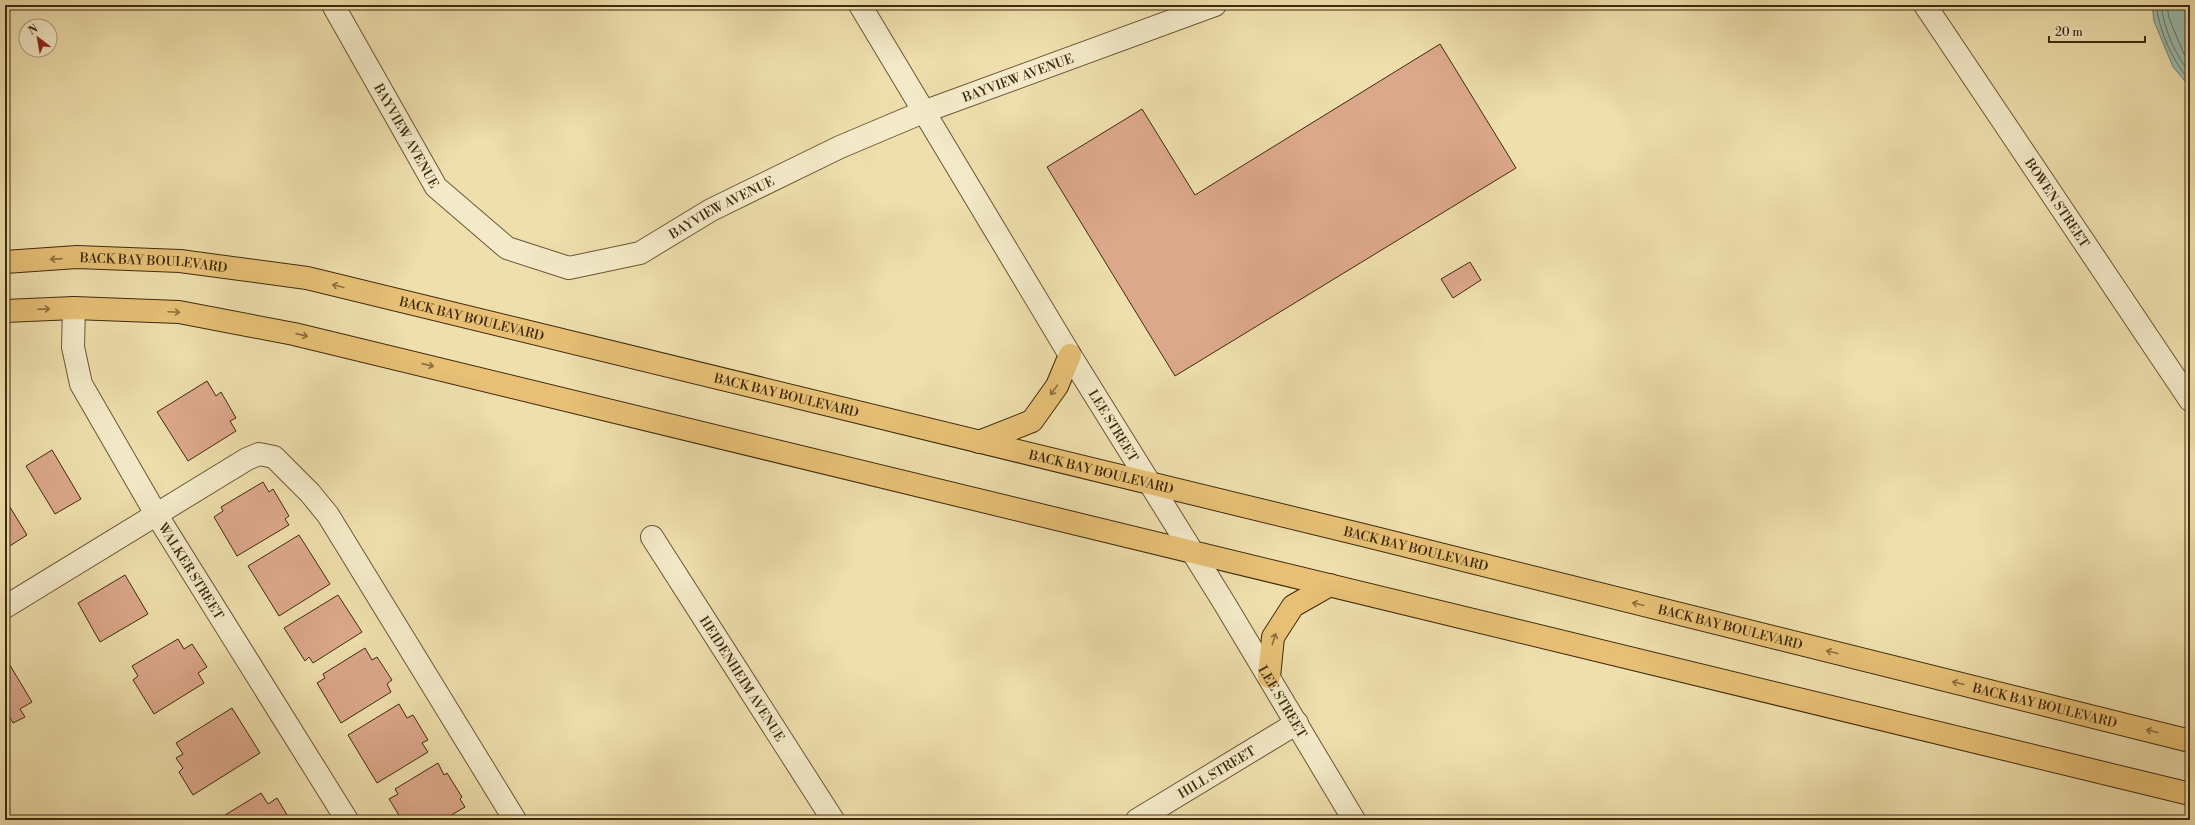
<svg xmlns="http://www.w3.org/2000/svg" width="2195" height="825" font-family="'Libre Bodoni',serif">
<style>
.water{fill:#9abcaf;stroke:#76826e}
.lines{fill:none;stroke-linecap:round;stroke-linejoin:round}
.shore{stroke:#6c735e;stroke-width:1}
.building{fill:#dca88b;stroke:#3f2a0c}
.minor-casing{stroke:#6b5734;stroke-width:24}
.major-casing{stroke:#3f2a0c;stroke-width:24}
.minor{stroke:#f4eac9;stroke-width:22}
.major{stroke:#e7c076;stroke-width:22}
.oneway{stroke:#8b6e3c}
.labels{text-anchor:middle;stroke-width:3;stroke-linejoin:round;paint-order:stroke}
.street-label{font-size:13px;fill:#3f2a0c;stroke:#f4eac9}
</style>
<rect width="100%" height="100%" fill="#eedfac"/>
<filter id="stains"><feTurbulence type="fractalNoise" baseFrequency=".005" numOctaves="4"/><feColorMatrix values="0 0 0 0 .2 0 0 0 0 .09 0 0 0 0 .02 0 0 0 .5 -.17"/></filter>
<radialGradient id="worn" r=".72"><stop offset=".6" stop-color="#630" stop-opacity="0"/><stop offset="1" stop-color="#630" stop-opacity=".3"/></radialGradient>
<path class="water" d="M2152 5H2190V87L2173 67 2154 21Z"/>
<g class="lines">
<path class="shore" d="M2156 5C2160 33 2172 60 2190 81
M2161 5C2164 29 2175 55 2190 73
M2167 5 2169 18 2186 59 2190 64"/>
</g>
<path class="building" d="M1440 44 1516 168 1175 376 1047 167 1142 109 1195 195Z
M1470 262 1481 280 1453 298 1441 279Z
M207 381 216 396 221 392 236 418 230 421 236 431 188 461 157 412Z
M52 450 81 499 55 514 26 466Z
M263 482 269 492 273 489 289 516 285 519 289 525 237 556 214 517 223 511 221 507Z
M5 499 27 535 5 549Z
M299 535 330 584 279 616 248 566Z
M125 575 148 614 100 642 78 603Z
M338 595 362 632 313 663 309 657 305 661 284 628Z
M178 639 184 649 192 644 207 667 198 673 204 683 154 714 133 680 138 676 132 666Z
M365 648 372 660 377 657 392 680 387 684 391 692 341 723 317 683 325 678 323 674Z
M5 657 32 702 20 709 25 717 13 723 9 716 7 717 5 714Z
M399 704 407 718 413 715 428 740 422 743 428 752 377 783 348 735Z
M232 708 260 753 193 795 179 772 183 768 176 758 183 754 176 743Z
M438 763 444 775 447 773 462 797 460 799 465 807 443 820H402L389 799 398 794 395 789Z
M261 793 268 804 277 798 290 820H217Z"/>
<g class="lines">
<g class="minor-casing">
<g id="minor">
<path id="s1" d="M333 5 436 187 507 248 569 268 640 253 711 210 840 147 923 112 1215 5"/>
<path id="s2" d="M860 5 1070 355 1223 601 1354 820"/>
<path id="s3" d="M1925 5 2190 400"/>
<path id="s4" d="M74 308 73 347 81 384 156 514 347 820"/>
<path id="s5" d="M652 537 833 820"/>
<path d="M5 607 247 459 259 454 274 457 310 493 328 515 515 820"/>
<path id="s6" d="M1137 820 1297 723"/>
</g>
</g>
<g class="major-casing">
<g id="major">
<path id="s7" d="M5 262 77 257 180 261 307 278 1363 535 2190 741"/>
<path d="M5 311 74 308 179 312 294 334 2190 794"/>
<path d="M979 442 1032 421 1057 386 1070 355"/>
<path d="M1269 677 1273 637 1293 606 1330 585"/>
</g>
</g>
<use href="#minor" class="minor"/>
<use href="#major" class="major"/>
</g>
<defs><path id="oneway-shaft" d="M-6 0H5M1.5-3L5.5 0L1.5 3" fill="none" stroke-width="1.6" stroke-linecap="round" stroke-linejoin="round"/></defs>
<g class="oneway">
<use href="#oneway-shaft" transform="translate(56 259) rotate(176)"/>
<use href="#oneway-shaft" transform="translate(338 286) rotate(-166)"/>
<use href="#oneway-shaft" transform="translate(44 309) rotate(-2)"/>
<use href="#oneway-shaft" transform="translate(174 312) rotate(3)"/>
<use href="#oneway-shaft" transform="translate(302 335) rotate(13)"/>
<use href="#oneway-shaft" transform="translate(428 365) rotate(13)"/>
<use href="#oneway-shaft" transform="translate(1054 390) rotate(125)"/>
<use href="#oneway-shaft" transform="translate(1638 604) rotate(-166)"/>
<use href="#oneway-shaft" transform="translate(1274 639) rotate(-73)"/>
<use href="#oneway-shaft" transform="translate(1832 652) rotate(-166)"/>
<use href="#oneway-shaft" transform="translate(1958 683) rotate(-166)"/>
<use href="#oneway-shaft" transform="translate(2152 731) rotate(-166)"/>
</g>
<g class="labels">
<g class="street-label">
<text dy="5" stroke="none"><textPath href="#s1" startOffset="858">BAYVIEW AVENUE</textPath></text>
<text dy="5" stroke="none"><textPath href="#s1" startOffset="150">BAYVIEW AVENUE</textPath></text>
<text dy="5" stroke="none"><textPath href="#s3" startOffset="238">BOWEN STREET</textPath></text>
<text dy="5" stroke="none"><textPath href="#s1" startOffset="534">BAYVIEW AVENUE</textPath></text>
<text dy="5" stroke="none"><textPath href="#s7" startOffset="149">BACK BAY BOULEVARD</textPath></text>
<text dy="5" stroke="none"><textPath href="#s7" startOffset="473">BACK BAY BOULEVARD</textPath></text>
<text dy="5" stroke="none"><textPath href="#s7" startOffset="797">BACK BAY BOULEVARD</textPath></text>
<text dy="5" stroke="none"><textPath href="#s2" startOffset="491">LEE STREET</textPath></text>
<text dy="5" stroke="none"><textPath href="#s7" startOffset="1121">BACK BAY BOULEVARD</textPath></text>
<text dy="5" stroke="none"><textPath href="#s7" startOffset="1445">BACK BAY BOULEVARD</textPath></text>
<text dy="5" stroke="none"><textPath href="#s4" startOffset="294">WALKER STREET</textPath></text>
<text dy="5" stroke="none"><textPath href="#s7" startOffset="1769">BACK BAY BOULEVARD</textPath></text>
<text dy="5" stroke="none"><textPath href="#s5" startOffset="168">HEIDENHEIM AVENUE</textPath></text>
<text dy="5" stroke="none"><textPath href="#s2" startOffset="815">LEE STREET</textPath></text>
<text dy="5" stroke="none"><textPath href="#s7" startOffset="2093">BACK BAY BOULEVARD</textPath></text>
<text dy="5" stroke="none"><textPath href="#s6" startOffset="93">HILL STREET</textPath></text>
</g>
</g>
<rect width="2195" height="825" fill="none" stroke="#eedfac" stroke-width="20"/>
<rect x="6" y="6" width="2183" height="813" fill="none" stroke="#3f2a0c" stroke-width="2"/>
<rect x="10" y="10" width="2175" height="805" fill="none" stroke="#3f2a0c"/>
<g transform="translate(38 38) rotate(329)"><circle r="19" fill="#f4eac9" stroke="#ac9d7d"/>
<path d="M0-3L7 15L0 10L-7 15Z" fill="#8f2418"/>
<text y="-6" font-size="11" font-weight="bold" text-anchor="middle" fill="#3f2a0c">N</text>
</g>
<path d="M2049 36v6h96v-6" fill="none" stroke="#3f2a0c" stroke-width="2"/>
<text x="2055" y="36" font-size="12" fill="#3f2a0c" stroke="#f4eac9" stroke-width="3" paint-order="stroke">20 m</text>
<rect width="100%" height="100%" filter="url(#stains)"/>
<rect width="100%" height="100%" fill="url(#worn)"/>
</svg>
